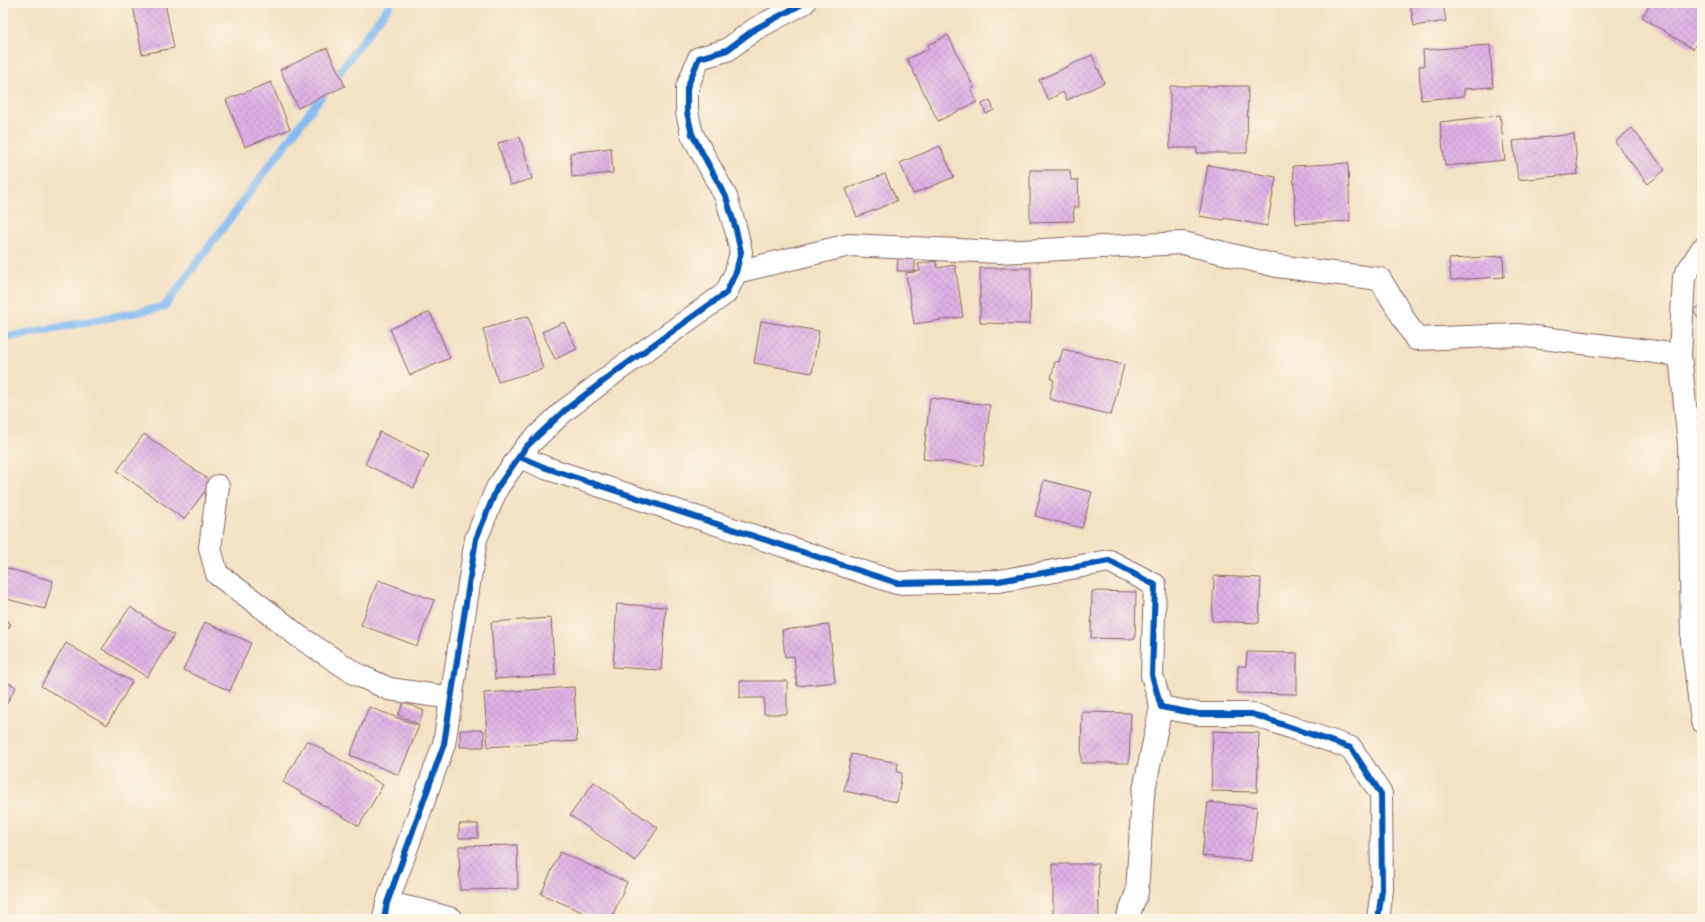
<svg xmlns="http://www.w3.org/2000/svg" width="1705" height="922" font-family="'Architects Daughter',sans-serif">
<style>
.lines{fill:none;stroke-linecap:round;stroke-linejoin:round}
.stream{stroke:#84bbf3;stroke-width:8}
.building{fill:url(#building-cross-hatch)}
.minor-casing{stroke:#856360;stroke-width:24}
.minor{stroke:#fff;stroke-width:22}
.cycleway-casing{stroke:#fcf5e5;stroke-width:8}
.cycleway{stroke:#0057b8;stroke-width:6}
</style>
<defs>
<pattern id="building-cross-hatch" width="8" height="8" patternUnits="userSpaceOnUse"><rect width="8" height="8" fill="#ddb1e5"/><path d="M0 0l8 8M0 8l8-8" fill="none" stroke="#bf98c5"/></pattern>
</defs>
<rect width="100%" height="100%" fill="#fcf5e5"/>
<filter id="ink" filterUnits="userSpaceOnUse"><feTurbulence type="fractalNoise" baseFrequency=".025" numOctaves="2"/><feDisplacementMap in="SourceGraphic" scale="8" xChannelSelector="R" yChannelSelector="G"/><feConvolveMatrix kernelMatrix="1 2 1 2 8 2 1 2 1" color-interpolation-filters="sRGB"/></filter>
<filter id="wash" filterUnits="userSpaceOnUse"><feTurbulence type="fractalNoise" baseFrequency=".012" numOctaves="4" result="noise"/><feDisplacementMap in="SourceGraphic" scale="16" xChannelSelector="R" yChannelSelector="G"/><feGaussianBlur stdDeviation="0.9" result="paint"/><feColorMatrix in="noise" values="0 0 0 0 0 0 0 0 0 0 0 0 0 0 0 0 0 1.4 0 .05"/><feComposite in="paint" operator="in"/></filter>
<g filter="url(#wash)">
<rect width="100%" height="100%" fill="#f3e1c3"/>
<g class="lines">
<path class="stream" d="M3 338 164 307 391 3"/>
</g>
<g id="blocks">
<path class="building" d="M142 3H165L174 48 142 54 133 5Z
M1410 3H1443L1446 21 1414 26Z
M1651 3H1658L1663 6 1665 3H1699L1702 5V35L1693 49 1642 17Z
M948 35 974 88 971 90 977 102 938 121 907 59 929 49 928 45Z
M1490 45 1493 87 1464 89V96L1421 100 1419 66H1424L1423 50Z
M327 48 345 86 298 108 280 70Z
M1092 55 1104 83 1067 100 1063 92 1048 100 1039 80Z
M271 82 290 129 245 147 226 100Z
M1170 86H1248L1247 153H1197V148H1170Z
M990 100 994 110 986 114 982 104Z
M1500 115 1505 160 1445 166 1440 122Z
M1632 128 1665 170 1648 184 1615 142Z
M1574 134 1578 174 1518 180 1513 141Z
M520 137 532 179 510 185 498 143Z
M940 146 954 177 913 194 900 163Z
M611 148 613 173 572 177 570 153Z
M1348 163 1350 221 1296 224 1293 166Z
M1208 165 1276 177 1267 226 1224 218V220L1199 216Z
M1030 170H1070L1071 180H1078L1079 207H1073L1074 221 1030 222Z
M885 174 897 201 857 217 846 189Z
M898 256H915V271H897Z
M1503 256 1504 277 1451 280 1449 259Z
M936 261 937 268 955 265 963 317 914 324 906 273 920 271 918 264Z
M980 268H1031L1030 324 980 323Z
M1702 305V325L1693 310Z
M430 312 450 358 410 375 390 329Z
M528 316 543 369 498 382 483 329Z
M761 321 819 331 812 373 754 363Z
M564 322 577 349 555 359 542 332Z
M1063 349 1124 365 1111 415 1049 399 1054 380 1051 379 1055 361 1059 362Z
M1702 372V383L1698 373Z
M930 398 990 405 983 466 923 459Z
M380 432 429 455 414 488 365 464Z
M144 434 212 482 184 519 117 471Z
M1044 480 1092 492 1082 528 1035 516Z
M3 567 53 581 45 609 3 598Z
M1214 576 1261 578 1259 623 1212 621Z
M378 580 434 600 417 646 361 625Z
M1092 591 1136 592 1135 639 1091 638Z
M617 604 666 607 661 670 613 667Z
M130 607 174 635 147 677 102 649Z
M551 618 555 675 495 679 491 622Z
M3 619 11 624 3 636Z
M205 622 251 643 230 691 183 670Z
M829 625 835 682 797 686 794 656 785 657 782 630Z
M66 643 132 682 107 725 41 686Z
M1247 652 1297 653V694L1237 693 1238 666H1246Z
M3 680 16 687 3 710Z
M740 681H787V714H764V698H740Z
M574 687 577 741 488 747 484 693Z
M404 702 424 711 418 724 398 715Z
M369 707 419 726 399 775 350 755Z
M1082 712 1131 713 1129 763H1081Z
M460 730H484V747H460Z
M1213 731 1259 733 1257 792 1211 791Z
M307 740 383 785 359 826 283 782Z
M851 754 898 763 897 772 902 773 897 802 844 791Z
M594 782 658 828 635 861 570 815Z
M1208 802 1257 807 1251 861 1202 856Z
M459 824H478V838H459Z
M517 845 518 889 460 890 459 846Z
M560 852 627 882 611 919H598L541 894Z
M1053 864H1098L1099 919H1053Z"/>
</g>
</g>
<g filter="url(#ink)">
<use href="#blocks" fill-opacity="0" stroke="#856360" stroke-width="1"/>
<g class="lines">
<g class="minor-casing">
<path id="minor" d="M736 272 849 245 999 252 1183 243 1277 266 1380 279 1416 339 1518 335 1680 355 1684 277 1702 249
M1680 355 1689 444 1692 641 1702 721
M520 457 546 468 897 583 999 581 1109 561 1155 585 1152 675 1161 707 1198 714H1252L1351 748 1381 794 1382 890 1378 919
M218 486 210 548 217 574 275 617 298 636 356 674 389 689 452 698
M387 903 424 911 452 919
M384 919 387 903 444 744 476 539 497 488 526 447 564 411 618 370 726 293 736 272 741 252 736 230 726 197 692 134 687 112V88L699 58 727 50 755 29 804 3
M1127 919 1137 892 1143 795 1161 707"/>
</g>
<use href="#minor" class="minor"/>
<g class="cycleway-casing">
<path id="cycleway" d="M520 457 546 468 897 583 999 581 1109 561 1155 585 1152 675 1161 707 1198 714H1252L1351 748 1381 794 1382 890 1378 919
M384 919 387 903 444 744 476 539 497 488 526 447 564 411 618 370 726 293 736 272 741 252 736 230 726 197 692 134 687 112V88L699 58 727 50 755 29 804 3"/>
</g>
<use href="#cycleway" class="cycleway"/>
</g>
</g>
<rect width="1705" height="922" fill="none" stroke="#fcf5e5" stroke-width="16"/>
</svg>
